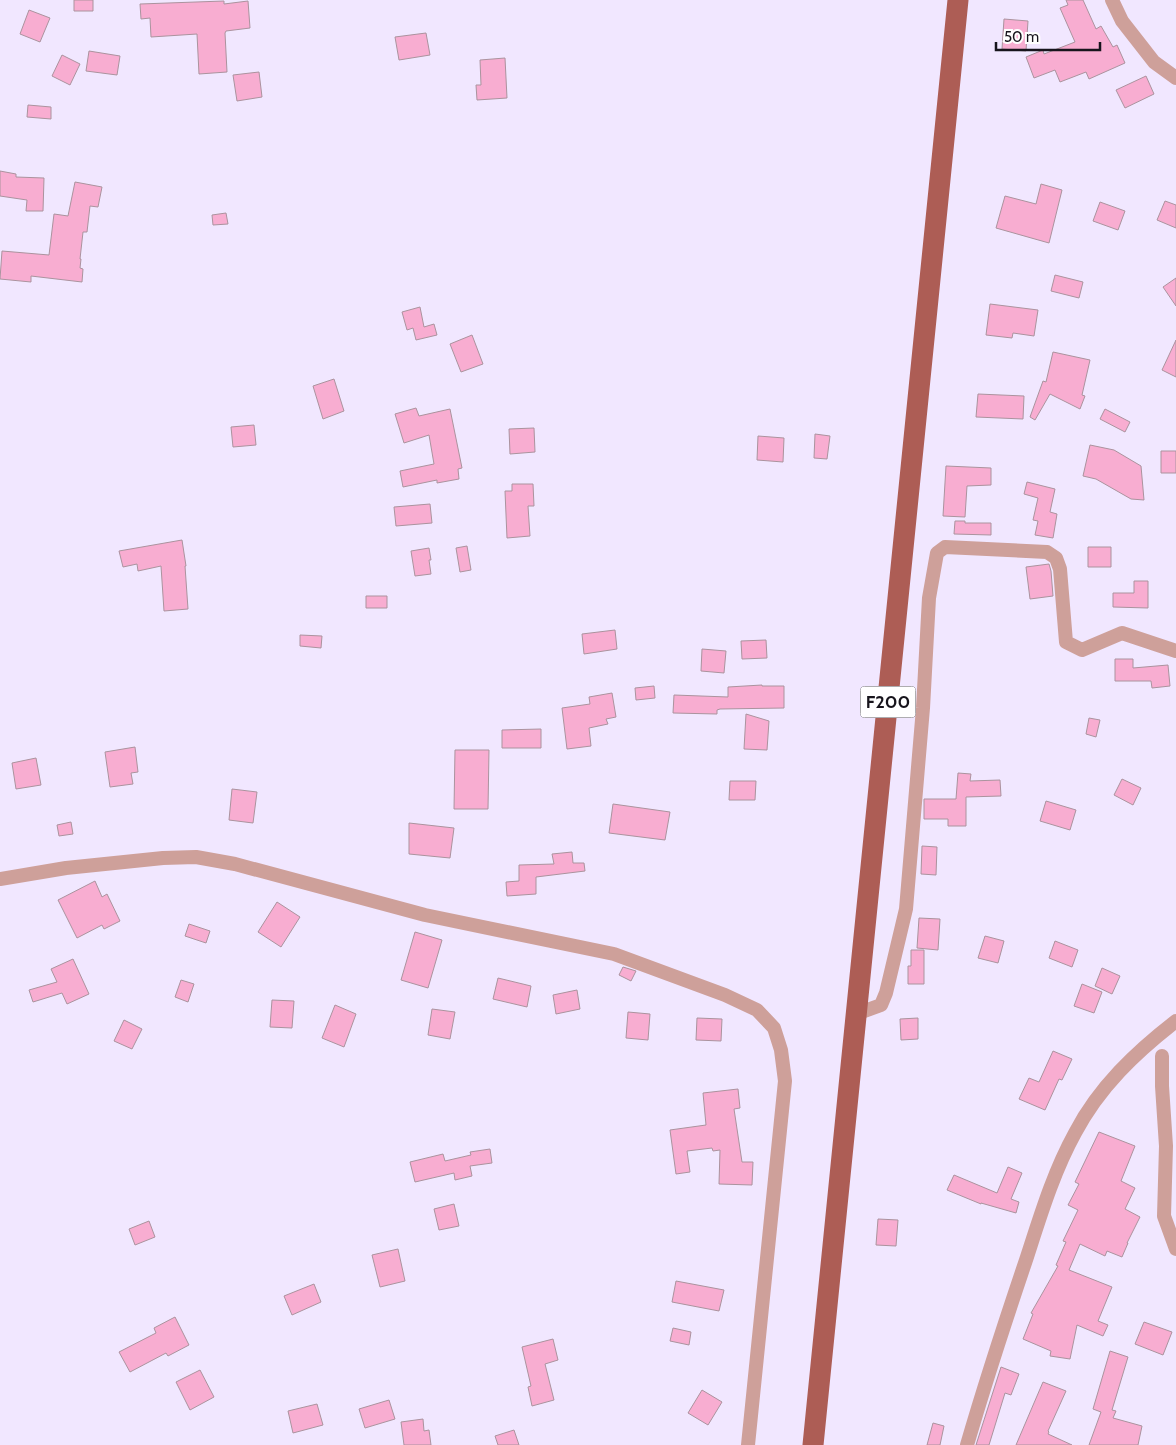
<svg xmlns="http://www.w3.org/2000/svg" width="1176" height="1445" font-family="Cabin,sans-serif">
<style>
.building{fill:#f8add1;stroke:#ab939e}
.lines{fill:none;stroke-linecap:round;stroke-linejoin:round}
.street{stroke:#cea09a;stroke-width:14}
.primary{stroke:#ad5d55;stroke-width:21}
.labels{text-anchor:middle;stroke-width:4;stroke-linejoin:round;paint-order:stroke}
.shield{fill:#fff;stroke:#5d5a60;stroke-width:1}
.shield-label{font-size:18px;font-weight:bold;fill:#17141c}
</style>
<rect width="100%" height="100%" fill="#f1e7ff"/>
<path class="building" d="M74 0H93V11H74Z
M1066 0H1083L1096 29 1101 26 1113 47 1117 45 1125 63 1089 79 1086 72 1060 82 1055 70 1034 78 1026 57 1043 50 1044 54 1075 42 1060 8 1068 5Z
M224 1V4L248 1 250 28 226 31 225 33 227 72 199 74 197 34 151 37 150 18 141 19 140 4Z
M29 10 50 18 40 42 20 34Z
M1004 19 1028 21 1026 51 1002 49Z
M426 33 430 55 399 60 395 37Z
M89 51 120 56 117 75 86 71Z
M62 55 80 64 70 85 52 76Z
M505 58 507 98 477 100 476 85H481L480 60Z
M259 72 262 97 237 101 233 75Z
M1146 76 1154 94 1125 108 1116 90Z
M28 105 51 107V119L27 117Z
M0 171 16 174V177L44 178 43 211H26L27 200 0 196Z
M75 182 102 187 98 207 90 206 87 232H83L80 259H81L80 268 83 269 82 282 31 276V282L0 279 2 251 49 255 54 214 68 216Z
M1041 184 1062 190 1049 243 996 228 1005 196 1036 204Z
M1165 201 1176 205V228L1157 220Z
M1100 202 1125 211 1118 230 1093 221Z
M226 213 228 224 213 225 212 215Z
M1055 275 1083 282 1079 298 1051 291Z
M1176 278V306L1163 287Z
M990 304 1038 310 1034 336 1013 333 1012 338 986 335Z
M420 307 424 327 434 324 437 335 416 340 413 328 407 330 402 312Z
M472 335 483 364 461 372 450 344Z
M1176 340V377L1162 370Z
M1053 352 1090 360 1082 395 1085 396 1080 409 1050 394 1035 420 1030 417 1043 381 1046 382Z
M334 379 344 411 323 419 313 386Z
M978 394 1024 396 1023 419 976 417Z
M416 408 419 416 450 409 462 468 458 469 459 479 437 483V480L403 487 400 471 434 464 429 435 404 443 395 414Z
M1105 409 1130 422 1125 432 1100 419Z
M254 425 256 445 233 447 231 427Z
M534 428 535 452 510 454 509 429Z
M815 434 830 436 827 459 814 458Z
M758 436 784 438 783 462 757 460Z
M1090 445 1114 450 1141 466 1144 500 1131 499 1096 479 1083 476Z
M1161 451H1176V473H1161Z
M946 466 991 468V485L967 486 965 517 943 516Z
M1027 482 1055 489 1050 512 1057 514 1053 538 1035 535 1038 521 1033 520 1038 498 1024 494Z
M512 484H533L534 506H528L530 536 507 538 505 491H512Z
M430 504 432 523 396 526 394 507Z
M955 521H965V523H991V535L954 534Z
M182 540 186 566H185L188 609 164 611 161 566 138 571 137 564 123 567 119 551Z
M467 546 471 570 460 572 456 548Z
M1088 547H1111V567H1088Z
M429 548 431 560H429L431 574 415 576 411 551Z
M1049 564 1051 571 1053 596 1030 599 1026 567Z
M1134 581H1148V608L1113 607V593H1134Z
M366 596H387V608H366Z
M615 630 617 649 584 654 582 634Z
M300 635 322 636 321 648 300 646Z
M766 640 767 658 742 659 741 641Z
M702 649 726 651 724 673 701 671Z
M1115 659H1133V668L1168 665 1170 686 1152 688 1151 681H1115Z
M762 685V686H784V708L720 709 717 710V714L673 713 674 695 728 697V687Z
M654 686 655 698 636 700 635 688Z
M612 693 616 717 606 719 608 724 589 728 591 746 567 749 562 708 590 704 589 697Z
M746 714 769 721 767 750 744 749Z
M1089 718 1100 720 1096 737 1086 734Z
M541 729V748H502V730Z
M135 747 138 772 131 773 133 784 110 787 105 752Z
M455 750H489L488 809H454Z
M36 758 41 785 16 789 12 763Z
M958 773 971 774 970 781 1000 780 1001 796 966 797V826H948V819H924V799H956Z
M1122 779 1141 788 1133 805 1114 795Z
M730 781H756L755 800H729Z
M232 789 257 792 253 823 229 820Z
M1046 801 1076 810 1070 830 1040 821Z
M613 804 670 812 665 840 609 833Z
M71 822 73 834 59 836 57 825Z
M409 823 454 828 450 858 409 854Z
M922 846 937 847 936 875 921 874Z
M572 852 573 863H584L585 871 536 877V894L507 896 506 882 519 881V865L554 864 552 854Z
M95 881 102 897 107 894 120 921 104 929 102 925 77 938 58 900Z
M277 902 300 917 281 947 258 932Z
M919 918 940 919 938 950 917 948Z
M189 924 210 931 206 943 185 936Z
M415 932 442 940 428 988 401 980Z
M985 936 1004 941 998 963 978 958Z
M1055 941 1078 950 1072 967 1049 958Z
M911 950H924V984H908V966H911Z
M73 959 89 994 67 1004 62 993 33 1002 29 990 57 982 51 969Z
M623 967 636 971 631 981 619 975Z
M1102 968 1120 976 1112 994 1095 986Z
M498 978 531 986 527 1007 493 999Z
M181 980 194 984 188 1002 175 997Z
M1082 984 1102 992 1094 1013 1074 1006Z
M577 990 580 1009 556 1014 553 995Z
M272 1000 294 1001 292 1028 270 1027Z
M335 1005 356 1014 344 1047 322 1038Z
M432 1009 455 1012 450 1039 428 1035Z
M628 1012 650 1014 648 1040 626 1038Z
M697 1018 722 1019 721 1041 696 1040Z
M918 1018V1039L901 1040 900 1019Z
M124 1020 142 1029 132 1049 114 1041Z
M1053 1051 1072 1059 1062 1080 1059 1079 1045 1110 1019 1099 1029 1078 1039 1082Z
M738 1089 740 1108 734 1109 742 1162H753L752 1185 719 1184 720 1150 713 1151 712 1148 687 1151 690 1172 676 1174 670 1130 706 1125 703 1093Z
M1099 1132 1135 1146 1121 1181 1135 1188 1125 1209 1140 1217 1127 1243H1128L1122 1257 1107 1251 1105 1256 1080 1244 1069 1270 1112 1287 1098 1321 1108 1325 1103 1336 1077 1325 1070 1359 1050 1356 1051 1351 1023 1339 1033 1314 1031 1313 1058 1266 1056 1265 1066 1242 1063 1241 1078 1210 1068 1205 1079 1184 1075 1182Z
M490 1149 492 1163 470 1166 472 1176 455 1180 454 1173 415 1182 410 1162 443 1154 445 1161 471 1155 470 1152Z
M1008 1167 1022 1173 1011 1199 1019 1202 1016 1213 981 1203V1204L947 1190 954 1175 997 1193Z
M454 1204 459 1226 439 1230 434 1209Z
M878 1219 898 1220 896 1246 876 1245Z
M149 1221 155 1237 135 1245 129 1229Z
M398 1249 405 1281 380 1287 372 1255Z
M676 1281 724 1290 719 1311 672 1302Z
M314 1284 321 1302 292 1315 284 1296Z
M175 1317 189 1345 168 1356 166 1353 130 1372 119 1352 156 1333 154 1328Z
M1144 1322 1172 1332 1163 1355 1135 1344Z
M673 1328 691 1332 689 1345 670 1341Z
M553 1339 558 1360 545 1364 554 1400 532 1406 528 1387 531 1386 522 1347Z
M1110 1351 1128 1357 1112 1410 1116 1411 1113 1418 1142 1426 1138 1445H1089L1101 1412 1093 1409Z
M1001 1367 1019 1374 1011 1395 1005 1393 989 1445H976Z
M200 1370 214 1397 190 1410 176 1382Z
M1043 1382 1066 1391 1048 1431 1049 1432 1048 1434 1072 1445H1016Z
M702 1390 722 1402 708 1425 688 1413Z
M389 1400 395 1419 365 1428 359 1409Z
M317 1404 323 1425 293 1433 288 1411Z
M423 1419 424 1431 429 1430 431 1445H404L401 1422Z
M933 1423 944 1426 940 1445H927Z
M514 1430 519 1445H498L495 1436Z"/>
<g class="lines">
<path class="street" d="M1112 0 1122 21 1154 62 1176 78
M0 879 66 868 163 858 196 857 235 864 425 915 614 954 725 995 757 1010 774 1028 781 1050 785 1081 748 1445
M856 1014 881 1005 886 993 906 909 923 708 929 598 937 553 945 547 1047 552 1056 558 1060 569 1066 642 1082 650 1122 633 1176 651
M1162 1056V1086L1166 1146 1164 1216 1176 1249
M967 1445C985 1383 1005 1322 1026 1260 1040 1217 1053 1173 1075 1133 1099 1087 1136 1052 1176 1021"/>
<path class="primary" d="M813 1445 958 0"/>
</g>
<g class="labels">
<rect class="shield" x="860.5" y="686.5" width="55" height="31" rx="4"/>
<g class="shield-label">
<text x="888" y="708">F200</text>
</g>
</g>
<path d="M996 42v8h104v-8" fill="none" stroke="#17141c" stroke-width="2.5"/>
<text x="1004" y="42" font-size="15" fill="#17141c" stroke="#ffffff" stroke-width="4" paint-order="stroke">50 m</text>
</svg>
